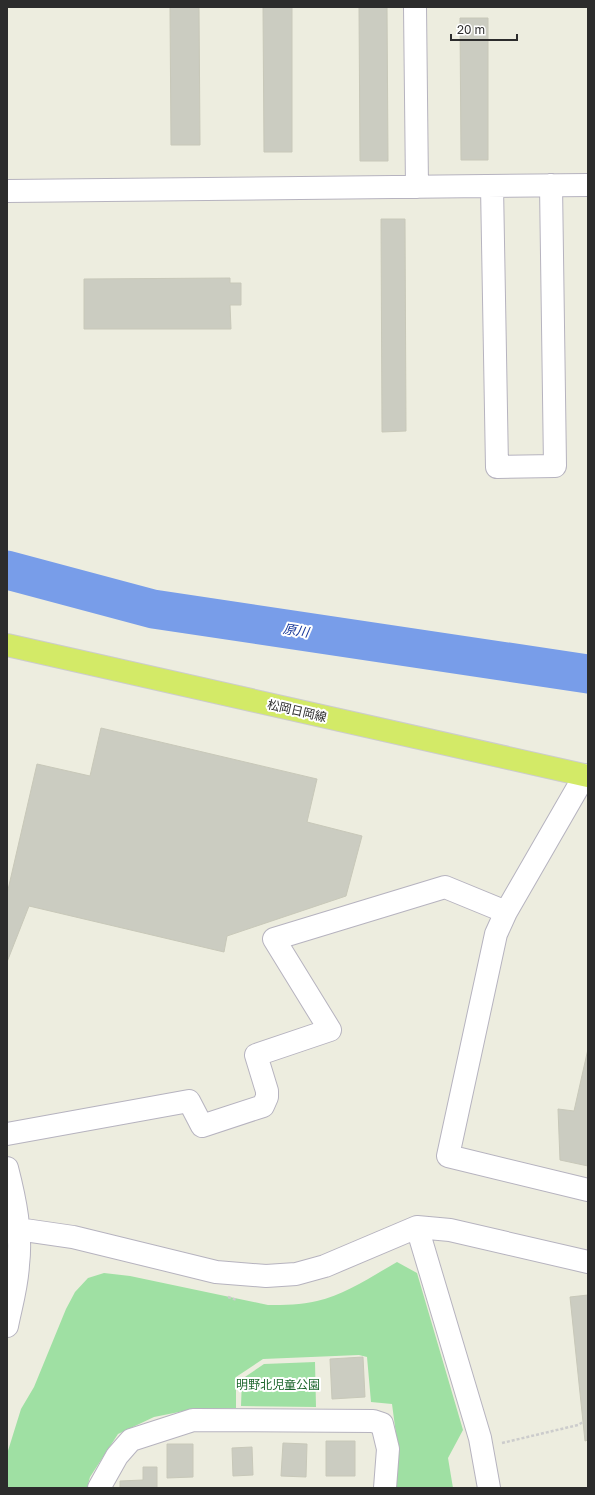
<svg xmlns="http://www.w3.org/2000/svg" width="595" height="1495" font-family="'Golos Text','Noto Sans JP',sans-serif">
<style>
.green{fill:#9fe0a3}
.lines{fill:none;stroke-linecap:round;stroke-linejoin:round}
.river{stroke:#789de9;stroke-width:39}
.building{fill:#cbccc1;stroke:#c8c8b9}
.minor-casing{stroke:#b6b3bf;stroke-width:24}
.major-casing{stroke:#ccc;stroke-width:24}
.path{stroke:#ccc;stroke-width:2.5;stroke-dasharray:3 2;stroke-linecap:butt}
.minor{stroke:#fff;stroke-width:22}
.major{stroke:#d3ea67;stroke-width:22}
.labels{text-anchor:middle;stroke-width:4;stroke-linejoin:round;paint-order:stroke}
.street-label{font-size:12px;fill:#2c2c2c;stroke:#fff}
.park-label{font-size:12px;fill:#1e672d;stroke:#fff}
.water-label{font-size:13px;font-style:italic;fill:#143598;stroke:#fff}
</style>
<rect width="100%" height="100%" fill="#ededdf"/>
<path class="green" d="M397 1262 417 1273 463 1430 448 1458 453 1488H395L398 1449 392 1404 371 1402 367 1357 359 1355 263 1359 236 1377V1408L194 1409 154 1417 118 1434 90 1477 87 1488H7V1454L21 1409 34 1387 66 1309 75 1292 88 1278 104 1273 130 1276 268 1305C285 1305 301 1305 317 1301 345 1295 372 1276 397 1262Z
M315 1362 316 1407 241 1406 242 1379 264 1364Z"/>
<g class="lines">
<path class="river" d="M7 570 153 609 588 674"/>
</g>
<path class="building" d="M170 7H199L200 145H171Z
M263 7H292V152H264Z
M359 7H387L388 161H360Z
M460 18H488V160H461Z
M381 219H405L406 431 382 432Z
M230 278V283H241V305H230L231 329H84V279Z
M101 728 317 779 307 822 362 836 346 896 227 936 224 952 29 906 7 962V894L37 764 90 776Z
M588 1049V1166L560 1160 558 1109 574 1111Z
M588 1295V1440L585 1441 570 1297Z
M363 1357 365 1397 332 1399 330 1359Z
M326 1441H355V1476H326Z
M283 1443 307 1444 306 1477 281 1476Z
M167 1444H193V1477L167 1478Z
M252 1447 253 1475 233 1476 232 1448Z
M143 1467H157V1488H120V1481L143 1480Z"/>
<g class="lines">
<g class="minor-casing">
<path id="minor" d="M415 7 417 187
M492 186 497 467 555 466 551 185
M7 191 588 185
M506 912 496 934 448 1156 588 1190
M7 1134 189 1101 202 1126 263 1106 267 1097V1091L256 1055 330 1030 274 939 445 887 506 912 585 775
M7 1168C15 1199 22 1233 18 1265 17 1286 11 1306 7 1326
M417 1227 480 1438 489 1488
M18 1229 73 1237 216 1272 266 1276 296 1274 325 1266 417 1227 450 1230 588 1262
M99 1488 117 1456 131 1440 193 1420 373 1421 382 1424 388 1449 385 1488"/>
</g>
<g class="major-casing">
<path id="major" d="M7 645 588 776"/>
</g>
<path class="path" d="M228 1297 237 1300
M502 1443 578 1425 583 1422"/>
<use href="#minor" class="minor"/>
<use href="#major" class="major"/>
</g>
<g class="labels">
<g class="street-label">
<text transform="translate(297 711) rotate(13)" y="4">松岡日岡線</text>
</g>
<g class="park-label">
<text x="278" y="1389">明野北児童公園</text>
</g>
<g class="water-label">
<text transform="translate(296 630) rotate(9)" y="5">原川</text>
</g>
</g>
<rect width="595" height="1495" fill="none" stroke="#2c2c2c" stroke-width="16"/>
<path d="M451 34v6h66v-6" fill="none" stroke="#2c2c2c" stroke-width="2"/>
<text x="457" y="34" font-size="12" fill="#2c2c2c" stroke="#ffffff" stroke-width="3" paint-order="stroke">20 m</text>
</svg>
